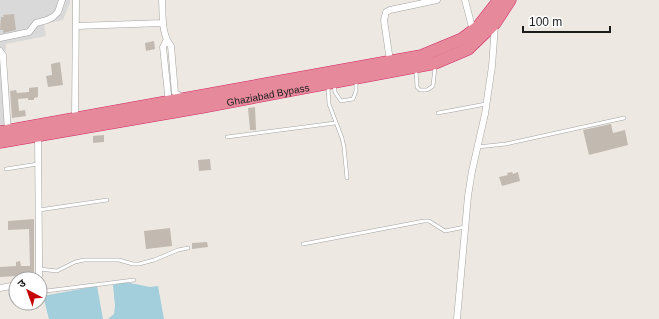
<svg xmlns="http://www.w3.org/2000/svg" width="659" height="319" font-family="Arial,'Noto Sans Devanagari',sans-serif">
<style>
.residential{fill:#dad9d9}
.water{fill:#a2cfdb}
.building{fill:#c2b9b1}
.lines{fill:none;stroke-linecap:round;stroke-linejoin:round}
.lane-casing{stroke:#a3a3a3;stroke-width:4}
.street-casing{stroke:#a3a3a3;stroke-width:7}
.highway-casing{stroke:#d42664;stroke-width:13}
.lane{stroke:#fff;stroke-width:3}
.street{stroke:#fff;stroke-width:6}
.highway{stroke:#e5899b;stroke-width:12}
.labels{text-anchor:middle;stroke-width:3.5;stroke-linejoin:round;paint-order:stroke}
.street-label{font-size:10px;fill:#1c1c1c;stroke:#fff}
</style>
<rect width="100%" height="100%" fill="#ede9e2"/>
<path class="residential" d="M0 0H70V3L63 20 44 24 46 36 6 44V50L4 51 11 125 0 127Z"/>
<path class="water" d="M125 282 150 287 158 286 164 319H108L114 314 115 306 113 285Z
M97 286 103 319H49L43 296Z"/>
<path class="building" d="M14 14 16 30 3 33V30H0L1 17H4L3 15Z
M154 41 155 49 146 51 145 43Z
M60 62 63 85 48 87 46 76 52 75 51 64Z
M38 87V97L34 98V100H28V98L18 99 19 111 25 110 26 116 12 118 10 91 16 90 17 93 29 92V88Z
M255 107 256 130H250L248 108Z
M611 124 613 133 625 130 628 145 589 155 583 130Z
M104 135V142L93 143V136Z
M210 159 211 170 199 171 198 160Z
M512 172 513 174 518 172 520 181 502 186 499 177 508 175 507 173Z
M34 219V275L0 277V267L16 266V262L20 261 21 266H30L29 229 8 230V221Z
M170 228 172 246 146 249 144 231Z
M207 242 208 247 192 249V243Z"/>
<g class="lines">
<g class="lane-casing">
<path id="lane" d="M416 70 417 87 420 90H427L433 86 435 67
M334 85 335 92 341 101 353 99 356 91V82
M328 87 329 104 342 138 344 147 347 178
M438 113 486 104
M227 137 335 123
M477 147 506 144 624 118
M6 169 38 164
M39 210 107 200
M303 244 424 221H429L445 231 465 227
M39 269 57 271 75 262 84 260H119L133 264H139L154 260 178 250 188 248
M40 281 43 289 46 291 134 280"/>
</g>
<g class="street-casing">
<path id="street" d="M162 0C163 15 161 34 171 46L175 93 183 98
M465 0 473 31
M77 26 163 23
M0 38 29 32 36 23 47 20 53 17 58 12 62 0
M166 41 163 47 169 104
M0 51 3 55V58L8 131
M390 61 384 20 386 12 390 10 437 0
M75 119 76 0
M37 279 39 276V256L38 135
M0 288 16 285
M457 319 468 196 472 171 485 114 492 66 495 25"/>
</g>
<g class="highway-casing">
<g id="highway">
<path d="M0 132 421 56 462 39 478 27 499 0"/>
<path id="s1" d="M0 142 202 107 435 63 468 49 495 23 510 0"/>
</g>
</g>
<use href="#lane" class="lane"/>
<use href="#street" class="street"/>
<use href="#highway" class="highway"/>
</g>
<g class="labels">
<g class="street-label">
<text dy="4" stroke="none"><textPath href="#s1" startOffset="272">Ghaziabad Bypass</textPath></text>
</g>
</g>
<g transform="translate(28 291) rotate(319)"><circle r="19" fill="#ffffff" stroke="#a4a4a4"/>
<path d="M0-3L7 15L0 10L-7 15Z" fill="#c50305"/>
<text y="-6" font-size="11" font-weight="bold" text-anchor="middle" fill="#1c1c1c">उ</text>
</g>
<path d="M523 26v6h87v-6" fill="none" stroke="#1c1c1c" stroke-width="2"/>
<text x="529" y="26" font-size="12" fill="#1c1c1c" stroke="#ffffff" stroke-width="3" paint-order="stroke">100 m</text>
</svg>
